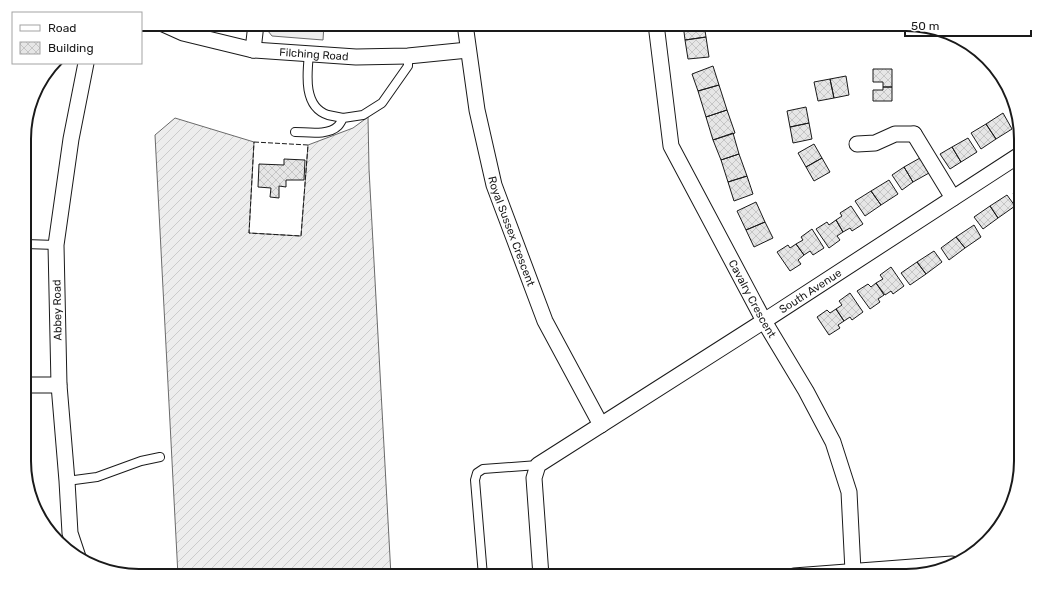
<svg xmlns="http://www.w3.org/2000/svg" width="1045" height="600" font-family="Rubik,sans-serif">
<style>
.built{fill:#ededed;stroke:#6a6a6a}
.garden{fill:url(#garden-furrows);stroke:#6a6a6a}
.building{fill:url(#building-cross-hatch);stroke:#1a1a1a}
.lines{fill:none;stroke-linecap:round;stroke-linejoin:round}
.service-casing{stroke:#1a1a1a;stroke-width:10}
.minor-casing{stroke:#1a1a1a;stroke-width:17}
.service{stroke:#fff;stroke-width:8}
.minor{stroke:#fff;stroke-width:15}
.fence{stroke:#1a1a1a;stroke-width:1;stroke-dasharray:5 2;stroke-linecap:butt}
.labels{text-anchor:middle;stroke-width:3;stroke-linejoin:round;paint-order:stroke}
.street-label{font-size:11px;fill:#1a1a1a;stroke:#fff}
.rim{fill:none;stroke:#1a1a1a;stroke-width:2}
</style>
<defs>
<pattern id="garden-furrows" width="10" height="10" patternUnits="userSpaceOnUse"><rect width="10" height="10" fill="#ededed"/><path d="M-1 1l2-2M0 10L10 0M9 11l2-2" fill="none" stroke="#cbcbcb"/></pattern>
<pattern id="building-cross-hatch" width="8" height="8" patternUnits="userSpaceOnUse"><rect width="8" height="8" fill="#e6e6e6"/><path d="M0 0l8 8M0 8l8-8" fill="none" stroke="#c5c5c5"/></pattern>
</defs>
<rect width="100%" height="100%" fill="#fff"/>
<path class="built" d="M269 24H324L323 40 272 36 268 31Z"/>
<path class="garden" d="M368 117 369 169 391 576H178L155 135 175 118 254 142 249 233 301 236 308 145 353 128Z"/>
<path class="building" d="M683 24H704L706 37 685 40Z
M720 24H740V25L720 28Z
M808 24H833V27L809 30Z
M833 24H855V26L833 27Z
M855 24H877L855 26Z
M706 37 709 57 688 59 685 40Z
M713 66 719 85 698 91 692 74Z
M873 69H892V87H883V82H873Z
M846 76 849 95 834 98 830 79Z
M830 79 834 98 818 101 814 82Z
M719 85 727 110 706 117 698 91Z
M883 87H892V101H873V90H883Z
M806 107 809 123 790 127 787 111Z
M727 110 735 133 713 140 706 117Z
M1003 113 1012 129 996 139 986 124Z
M809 123 812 139 793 143 790 127Z
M986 124 996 139 981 149 971 133Z
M733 133 739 154 721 160 713 140Z
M968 138 977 152 961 162 952 147Z
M814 144 822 158 806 167 798 153Z
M952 147 961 162 950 169 940 154Z
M739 154 747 176 728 182 721 160Z
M822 158 830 172 814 181 806 167Z
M920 158 929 173 913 182 904 167Z
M284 159 305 160 304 180H286V187L279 186V198L270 197 271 188 258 187 259 164 284 165Z
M904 167 913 182 902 190 892 175Z
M747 176 753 194 734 201 728 182Z
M889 180 898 194 881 205 871 191Z
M1021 188V205L1013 193Z
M871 191 881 205 865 216 855 201Z
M1007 195 1015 206 998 218 990 206Z
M756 202 765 222 746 230 737 211Z
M851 206 863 224 852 231 850 228 843 232 836 220 842 216 840 213Z
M990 206 998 218 983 229 974 217Z
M836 220 843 232 837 236 840 240 829 248 816 229 827 222 829 225Z
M765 222 773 238 754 247 746 230Z
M974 225 981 237 965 248 956 237Z
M812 229 824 248 813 255 810 251 804 255 796 244 803 240 801 237Z
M956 237 965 248 949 260 941 248Z
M796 244 804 255 798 260 801 264 790 271 777 252 788 245 790 248Z
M934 251 942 262 926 274 917 262Z
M917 262 926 274 910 285 901 273Z
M891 267 904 286 893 294 891 291 885 295 876 283 883 279 880 275Z
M876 283 884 295 878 299 880 302 870 309 857 291 868 284 871 287Z
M850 293 863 312 852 320 850 317 844 321 836 309 842 305 839 301Z
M836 309 844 321 838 325 840 328 829 335 817 317 827 310 830 313Z"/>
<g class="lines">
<g class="service-casing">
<path id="service" d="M309 54C307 74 303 107 328 115 333 116 338 117 343 118
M295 132C307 132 328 136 338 126 340 124 342 120 343 118L363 115 382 103 408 66V56
M25 244 56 245
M67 481 97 477 141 461 160 457
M483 576 475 480 477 473 483 469 538 465"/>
</g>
<g class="minor-casing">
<g id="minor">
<path id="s1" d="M163 24 183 33 253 50 356 57 408 56 468 50"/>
<path id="s2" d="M465 24 477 110 494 185 545 321 601 425"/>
<path id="s3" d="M656 24 671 146 764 321 806 391 833 442 849 492 853 571"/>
<path d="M253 50 256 24"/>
<path d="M914 134 953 198"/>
<path d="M857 144 875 143 895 134H914"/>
<path d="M25 385H59"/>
<path d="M78 557 70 533 67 481 59 385 56 245 71 139 86 63"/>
<path id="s4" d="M541 576 534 478 538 465 764 321 1021 154"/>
<path d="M794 576 952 564"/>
</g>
</g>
<use href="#service" class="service"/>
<use href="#minor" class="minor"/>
<path class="fence" d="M254 142 308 145 301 236 249 233Z"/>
</g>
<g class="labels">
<g class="street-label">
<text dy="4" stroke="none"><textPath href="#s1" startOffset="155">Filching Road</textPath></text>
<text dy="4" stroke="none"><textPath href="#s2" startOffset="213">Royal Sussex Crescent</textPath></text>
<text dy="4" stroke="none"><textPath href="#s4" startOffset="435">South Avenue</textPath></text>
<text dy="4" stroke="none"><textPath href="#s3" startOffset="296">Cavalry Crescent</textPath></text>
<text transform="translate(57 310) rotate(-91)" y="4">Abbey Road</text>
</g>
</g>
<path d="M0 0H1045V600H0ZM139 31H906A108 108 0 0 1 1014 139V461A108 108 0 0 1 906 569H139A108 108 0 0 1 31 461V139A108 108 0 0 1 139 31Z" fill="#fff" fill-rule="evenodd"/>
<path class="rim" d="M139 31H906A108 108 0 0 1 1014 139V461A108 108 0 0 1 906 569H139A108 108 0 0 1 31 461V139A108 108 0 0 1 139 31Z"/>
<rect x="12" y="12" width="130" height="52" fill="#ffffff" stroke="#a3a3a3"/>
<rect x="20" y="25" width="20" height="6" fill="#ffffff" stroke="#a3a3a3"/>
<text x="48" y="32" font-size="12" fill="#1a1a1a">Road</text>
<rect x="20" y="42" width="20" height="12" fill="url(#building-cross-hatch)" stroke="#a3a3a3"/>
<text x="48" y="52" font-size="12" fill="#1a1a1a">Building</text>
<path d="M905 30v6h126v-6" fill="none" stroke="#1a1a1a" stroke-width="2"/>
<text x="911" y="30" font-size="12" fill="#1a1a1a" stroke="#ffffff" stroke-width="3" paint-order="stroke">50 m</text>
</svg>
